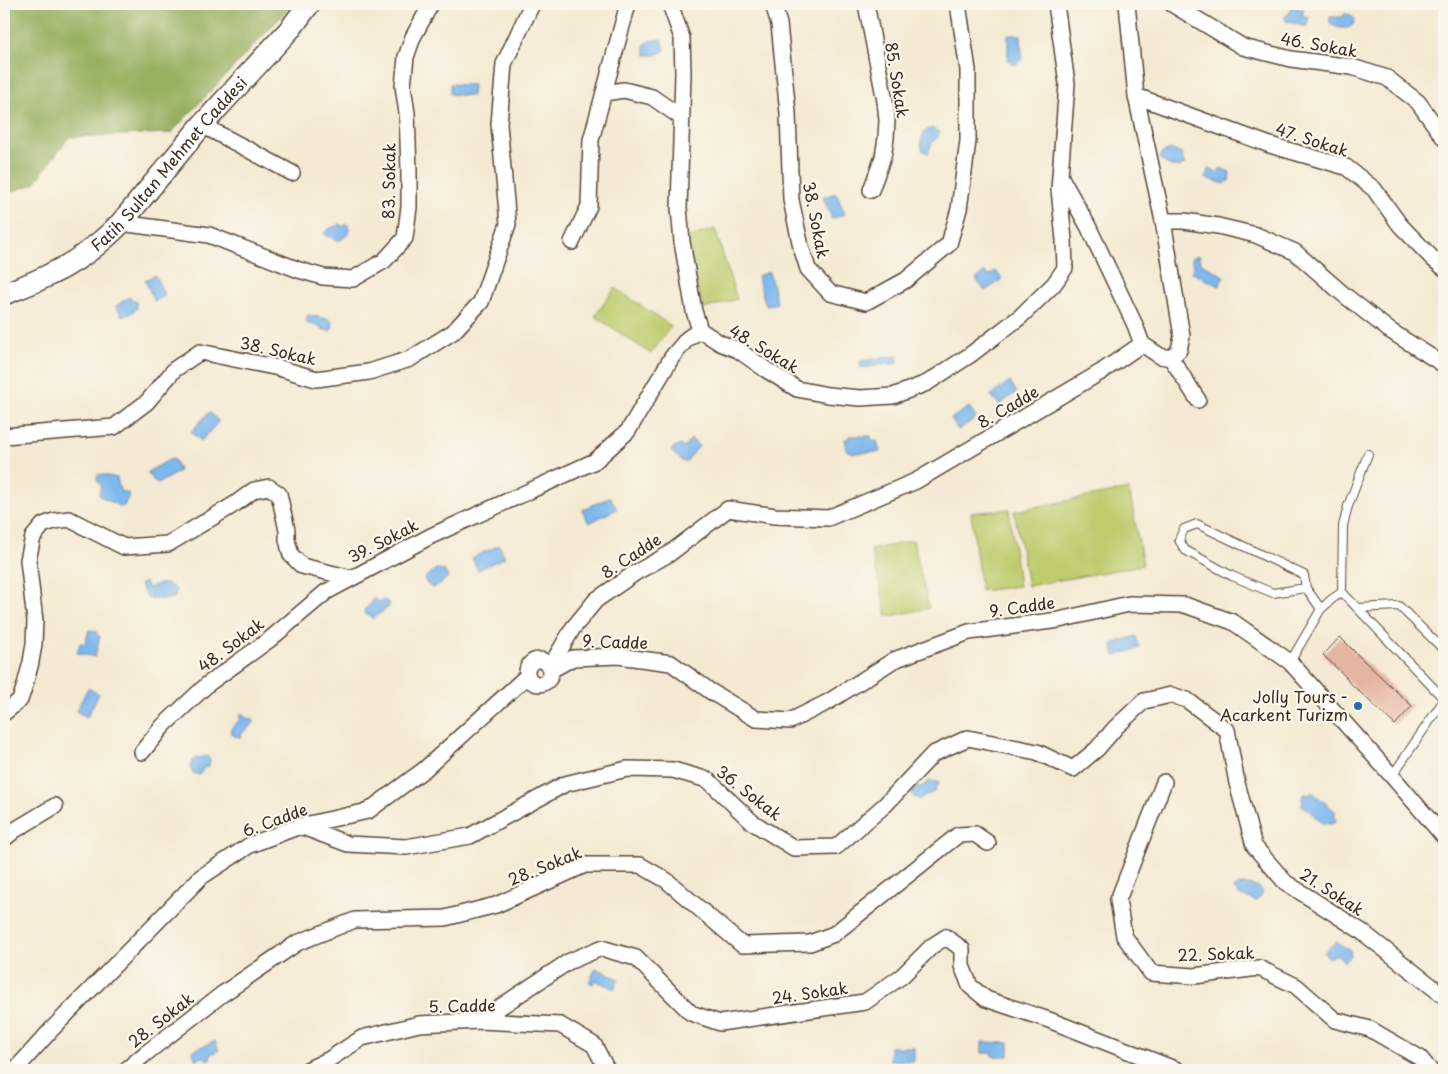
<svg xmlns="http://www.w3.org/2000/svg" width="1448" height="1074" font-family="'Playpen Sans',sans-serif">
<style>
.green{fill:#bfcc6e;stroke:#7d7b46}
.forest{fill:#97b061;stroke:#696d40}
.water{fill:#7db8ee;stroke:#5c7186}
.building{fill:#e5b4a3}
.lines{fill:none;stroke-linecap:round;stroke-linejoin:round}
.service-casing{stroke:#574739;stroke-width:10}
.minor-casing{stroke:#574739;stroke-width:18}
.secondary-casing{stroke:#574739;stroke-width:24}
.service{stroke:#fff;stroke-width:8}
.minor{stroke:#fff;stroke-width:15}
.secondary{stroke:#fff;stroke-width:21}
.poi-dot{fill:#1f6fb2;stroke:#fbf7ec;stroke-width:2}
.labels{text-anchor:middle;stroke-width:4.5;stroke-linejoin:round;paint-order:stroke}
.street-label{font-size:16px;fill:#3b2a1e;stroke:#fbf7ec}
.poi-label{font-size:16px;fill:#3b2a1e;stroke:#fbf7ec;text-anchor:end}
</style>
<rect width="100%" height="100%" fill="#fbf7ec"/>
<filter id="ink" filterUnits="userSpaceOnUse"><feTurbulence type="fractalNoise" baseFrequency=".02" numOctaves="2"/><feDisplacementMap in="SourceGraphic" scale="10" xChannelSelector="R" yChannelSelector="G"/><feConvolveMatrix kernelMatrix="1 2 1 2 8 2 1 2 1" color-interpolation-filters="sRGB"/></filter>
<filter id="wash" filterUnits="userSpaceOnUse"><feTurbulence type="fractalNoise" baseFrequency=".0096" numOctaves="4" result="noise"/><feDisplacementMap in="SourceGraphic" scale="20" xChannelSelector="R" yChannelSelector="G"/><feGaussianBlur stdDeviation="1.12" result="paint"/><feColorMatrix in="noise" values="0 0 0 0 0 0 0 0 0 0 0 0 0 0 0 0 0 1.4 0 .05"/><feComposite in="paint" operator="in"/></filter>
<g filter="url(#wash)">
<rect width="100%" height="100%" fill="#f4ead3"/>
<path class="green" d="M715 229 737 299 704 309 682 239Z
M615 288 671 326 651 354 595 316Z
M1129 489 1143 565 1028 586 1014 511Z
M1009 509 1019 586 981 591 971 513Z
M913 540 929 608 887 617 871 550Z"/>
<path class="forest" d="M4 4H293L171 133 69 137 34 184 4 194Z"/>
<path class="water" d="M1291 7 1304 9 1302 15 1309 17 1306 27 1286 21 1285 16 1286 15H1289Z
M1344 14 1351 15 1355 19C1353 32 1339 29 1330 24V17H1343Z
M1008 35H1021L1022 60 1018 61 1016 65 1012 63 1011 60 1008 61Z
M662 39 665 50 657 55H646L644 45 650 41Z
M450 84 473 85 472 96 450 94Z
M932 128 939 132 938 137 932 143 928 153 923 151C919 142 921 131 932 128Z
M1170 149 1182 154 1181 158 1183 159V161L1185 163 1184 165H1181V167L1171 166 1162 161 1160 158 1162 153 1166 151 1169 152Z
M1220 168 1230 172 1229 181 1226 182 1225 184 1205 178 1208 169 1219 173Z
M836 193 845 214 832 219 823 197Z
M340 224 342 227 347 224 350 231C346 238 336 245 330 236L327 237 324 233 329 229Z
M1199 255 1201 263 1224 276 1219 286 1191 272 1194 266 1191 258Z
M996 271 1002 279 985 291 976 279 985 272 988 276Z
M769 272 777 303 766 306 757 276Z
M155 275 165 296 154 301 145 280Z
M129 297 136 301 137 308 130 314 122 316 116 306Z
M308 315 329 319 333 323 332 328 330 331 322 329 320 326 308 324 306 320Z
M897 356 898 363 861 368 860 361Z
M1010 382 1017 392 999 405 991 395Z
M969 407 976 418 958 430 951 419Z
M209 412 219 421 201 441 191 432Z
M849 436H871L872 441H877L880 452 852 453 851 451H847L845 439H848Z
M691 439 699 446 685 463 671 451 674 447 680 445 684 448Z
M171 459 174 460 179 469 178 472 157 484 148 474 149 471Z
M100 474 117 478 120 491 128 493 129 495 124 506 121 507 100 496 99 494 101 486 96 477Z
M610 497 617 509 589 523 582 510Z
M499 545 505 557 478 570 472 558Z
M437 568 440 571 444 570 448 577 442 583 432 588 427 584 424 579Z
M145 582 148 588C157 583 169 581 176 590L175 597C170 600 154 599 147 598L140 585Z
M375 598 378 602 383 600 388 602 389 607 372 619 370 615 365 614 364 610 372 603 371 601Z
M89 630 96 631 97 636H100L95 657 77 653 80 643 85 644Z
M1136 636 1140 648 1115 656 1112 644Z
M88 688 99 694 87 717 76 711Z
M242 713 248 719 252 718 254 721V723L242 733 240 738 238 736 236 737 232 734 231 728 241 719 239 716Z
M204 756 208 757 210 761 209 766 204 768 199 775 193 773 190 768 192 761 198 757 201 758Z
M929 781 938 782 939 784 937 786 934 792 920 799 914 797 912 794 914 788 923 786Z
M1312 792 1336 812 1334 815 1336 819C1335 824 1331 825 1326 823L1325 825 1301 804 1303 802 1302 799 1303 795 1306 794 1309 795Z
M1239 884 1240 886 1244 884 1260 888 1262 893 1260 898 1256 901 1239 895 1238 892 1234 890 1235 887Z
M1337 941 1341 945 1350 950 1351 956 1346 961H1343L1337 954 1329 958 1324 952Z
M596 968 619 979 614 989 595 980 593 984 589 982Z
M215 1041 219 1050 211 1054 210 1059 207 1060 204 1056 196 1060 192 1051Z
M982 1042 1009 1043V1056H992V1053H982Z
M890 1047H914V1061L890 1060Z"/>
<g id="blocks">
<path class="building" d="M1340 637 1362 659 1412 706 1395 725 1347 680 1348 679 1323 655Z"/>
</g>
</g>
<g filter="url(#ink)">
<use href="#blocks" fill-opacity="0" stroke="#574739" stroke-width="1"/>
<g class="lines">
<g class="service-casing">
<path id="service" d="M1368 454 1348 506 1343 526 1342 592 1444 699
M1197 524 1304 575 1306 588 1273 593 1232 576 1185 550 1179 540 1184 529Z
M1306 588 1321 609
M1357 608 1399 606 1444 650
M1290 662 1321 609 1332 599 1342 592
M1392 776 1444 700"/>
</g>
<g class="minor-casing">
<path id="minor" d="M670 4 682 38 683 73 679 208 682 242 694 311 700 330 720 343 738 350 765 369 797 389 828 395 860 398 893 396 927 383 970 355 1020 317 1054 284 1065 268 1064 240 1059 189 1060 176
M773 4 779 24 788 113 791 200 801 247 808 269 830 293 866 302 906 280 949 244 959 209 968 141V70L958 4
M866 4 885 101 887 120 886 138 883 157 871 190
M1056 4 1067 84 1060 176 1088 226 1135 325 1142 344
M1127 4 1136 96 1163 221 1182 336 1179 350 1171 358 1160 356 1142 344
M1172 4 1243 47 1291 59 1352 67 1387 78 1418 102 1444 138
M604 93 624 90 652 97 682 118
M1136 96 1270 145 1346 167 1374 189 1400 225 1433 259 1444 268
M202 125 292 173
M1163 221H1184L1218 226 1256 235 1295 252 1343 294 1389 330 1444 365
M121 223 209 235 299 270 323 277 353 279 384 261 405 238 409 207V171L407 113 403 86 406 57 413 37 431 4
M572 242 589 206 591 140 628 4
M1171 358 1198 400
M4 436 114 427 147 402 175 369 200 352 279 368 316 379 369 372 410 359 453 332 481 302 508 224 499 124 504 64 532 4
M527 672a12 12 0 1 1 24 0a12 12 0 1 1-24 0Z
M550 667 573 628 596 600 635 573 669 554 728 509 775 516 828 518 916 481 1101 372 1142 344
M551 670 573 658 618 656 671 663 710 691 756 719 790 721 828 702 894 660 969 632 1059 620 1129 604 1185 605 1233 622 1290 662 1392 776 1444 837
M4 713 20 700 25 685 31 662 34 644 35 621 28 560 33 537 43 525 54 521 69 519 124 547 168 544 235 504 254 490 269 487 279 494 287 530V540L291 555 302 566 351 578
M142 752 163 726 208 684 269 640 326 592 431 536 595 461 628 431 672 357 687 339 700 330
M1164 782 1118 900 1124 936 1151 973 1194 976 1259 968 1296 986 1335 1020 1370 1029 1420 1058 1430 1070
M300 826 348 844 406 847 470 836 565 784 627 769 673 770 708 780 752 822 794 848 836 847 885 805 933 754 968 738 1037 752 1073 769 1097 749 1116 727 1144 701 1171 695 1187 700 1227 730 1237 783 1254 846 1285 882 1361 931 1444 996
M4 839 15 830 55 806
M479 1021 568 962 601 948 636 958 691 1013 720 1023 865 1002 902 976 932 946 946 937 962 949V966L970 986 986 999 1049 1020 1177 1070
M15 1070 51 1030 201 877 250 845 300 826 368 811 425 769 527 676
M126 1070 145 1054 221 995 297 943 355 920 445 918 496 905 585 865H640L666 880 742 945 810 943 834 934 958 835 975 834 988 843
M307 1070 328 1060 362 1038 419 1024 479 1021 560 1025 594 1045 607 1070"/>
</g>
<g class="secondary-casing">
<g id="secondary">
<path id="s1" d="M4 294C19 288 36 282 51 274 77 262 100 244 121 223L202 125 291 28 309 4"/>
</g>
</g>
<use href="#service" class="service"/>
<use href="#minor" class="minor"/>
<use href="#secondary" class="secondary"/>
</g>
</g>
<circle class="poi-dot" cx="1358" cy="706" r="5"/>
<g class="labels">
<g class="street-label">
<text transform="translate(1319 45) rotate(10)" y="6">46. Sokak</text>
<text transform="translate(897 80) rotate(81)" y="6">85. Sokak</text>
<text transform="translate(1312 140) rotate(18)" y="6">47. Sokak</text>
<text dy="6" stroke="none"><textPath href="#s1" startOffset="214">Fatih Sultan Mehmet Caddesi</textPath></text>
<text transform="translate(389 181) rotate(-89)" y="6">83. Sokak</text>
<text transform="translate(816 220) rotate(79)" y="6">38. Sokak</text>
<text transform="translate(764 349) rotate(31)" y="6">48. Sokak</text>
<text transform="translate(278 351) rotate(13)" y="6">38. Sokak</text>
<text transform="translate(1008 407) rotate(-30)" y="6">8. Cadde</text>
<text transform="translate(383 541) rotate(-27)" y="6">39. Sokak</text>
<text transform="translate(631 556) rotate(-33)" y="6">8. Cadde</text>
<text transform="translate(1022 607) rotate(-8)" y="6">9. Cadde</text>
<text transform="translate(615 642) rotate(2)" y="6">9. Cadde</text>
<text transform="translate(231 645) rotate(-37)" y="6">48. Sokak</text>
<text transform="translate(749 793) rotate(38)" y="6">36. Sokak</text>
<text transform="translate(275 820) rotate(-20)" y="6">6. Cadde</text>
<text transform="translate(545 866) rotate(-22)" y="6">28. Sokak</text>
<text transform="translate(1332 892) rotate(33)" y="6">21. Sokak</text>
<text transform="translate(1216 954) rotate(-2)" y="6">22. Sokak</text>
<text transform="translate(810 993) rotate(-8)" y="6">24. Sokak</text>
<text transform="translate(462 1006) rotate(-1)" y="6">5. Cadde</text>
<text transform="translate(161 1020) rotate(-38)" y="6">28. Sokak</text>
</g>
<g class="poi-label">
<text x="1348" y="703">Jolly Tours -<tspan x="1348" dy="18">Acarkent Turizm</tspan></text>
</g>
</g>
<rect width="1448" height="1074" fill="none" stroke="#fbf7ec" stroke-width="20"/>
</svg>
